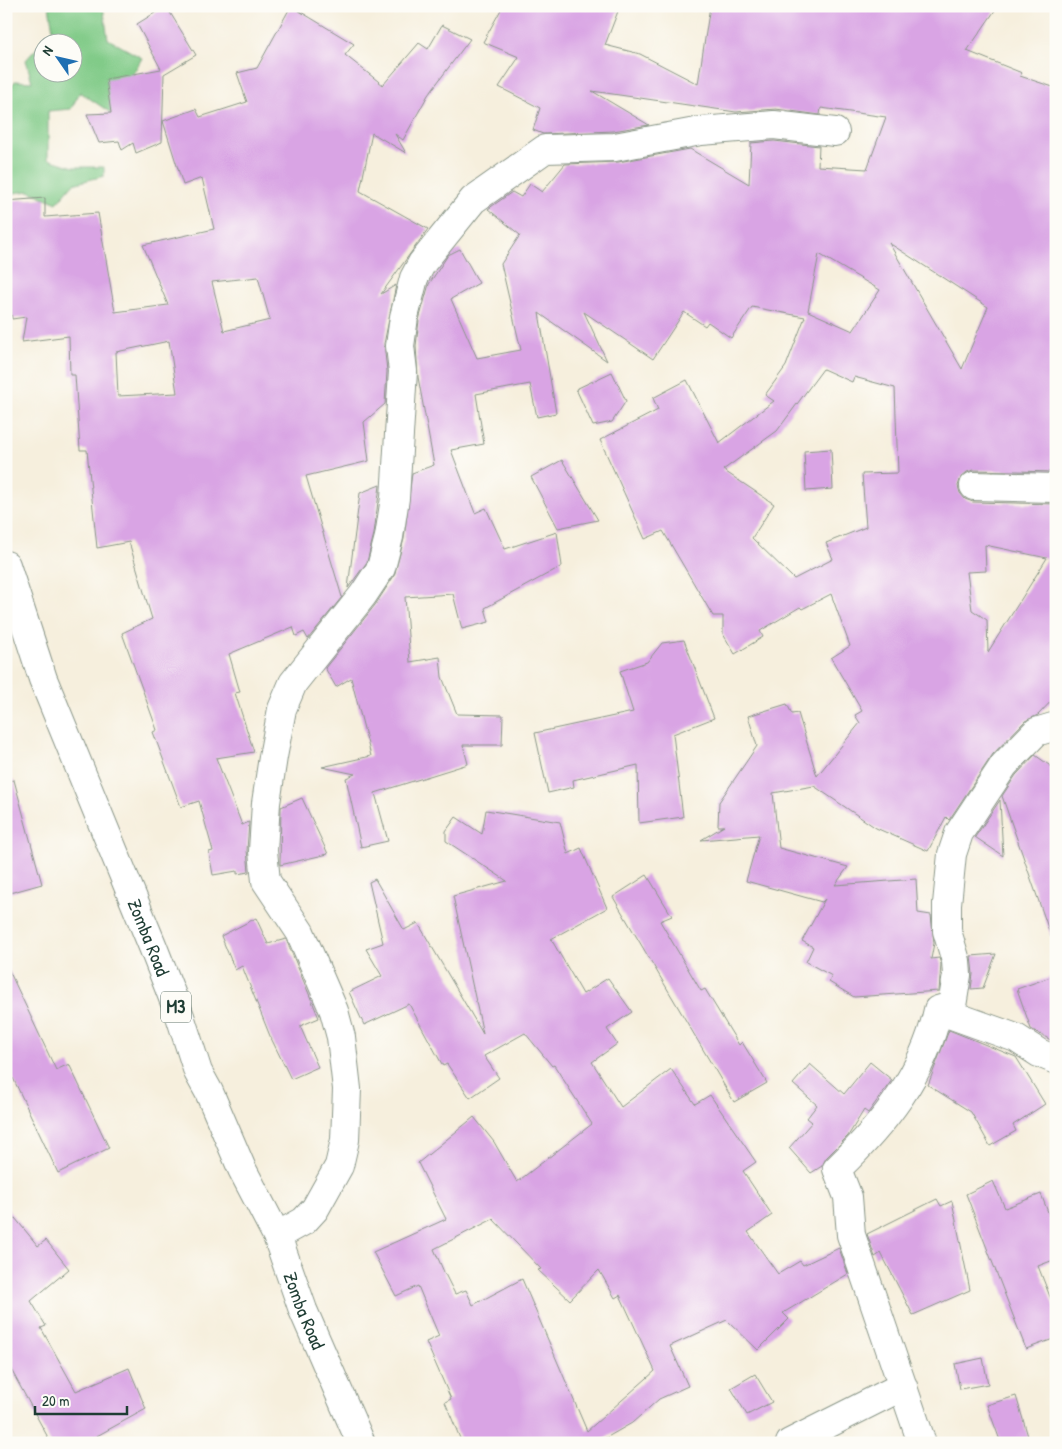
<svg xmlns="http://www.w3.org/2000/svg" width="1062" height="1449" font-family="'Patrick Hand',sans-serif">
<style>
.green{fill:#81cb88;stroke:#50845e;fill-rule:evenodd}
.building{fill:#d9a4e4;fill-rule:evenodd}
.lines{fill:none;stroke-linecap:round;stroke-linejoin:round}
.minor-casing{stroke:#8a9688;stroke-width:30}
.trunk-casing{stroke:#8a9688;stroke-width:30}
.minor{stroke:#fff;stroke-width:28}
.trunk{stroke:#fff;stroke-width:28}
.labels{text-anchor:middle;stroke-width:4;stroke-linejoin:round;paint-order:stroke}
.shield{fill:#fdfcf7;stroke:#62766e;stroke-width:1}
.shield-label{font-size:18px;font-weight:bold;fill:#1f3d34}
.street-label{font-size:19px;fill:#1f3d34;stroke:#fdfcf7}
</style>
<rect width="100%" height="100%" fill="#fdfcf7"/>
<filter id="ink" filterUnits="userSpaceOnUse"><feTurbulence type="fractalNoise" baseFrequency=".02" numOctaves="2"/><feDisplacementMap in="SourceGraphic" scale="10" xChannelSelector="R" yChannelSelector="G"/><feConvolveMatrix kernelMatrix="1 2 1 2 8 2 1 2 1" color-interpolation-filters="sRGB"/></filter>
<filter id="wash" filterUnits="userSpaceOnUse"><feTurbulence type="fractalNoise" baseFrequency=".0096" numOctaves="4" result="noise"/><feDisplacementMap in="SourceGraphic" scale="20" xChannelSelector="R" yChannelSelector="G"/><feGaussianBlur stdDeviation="1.12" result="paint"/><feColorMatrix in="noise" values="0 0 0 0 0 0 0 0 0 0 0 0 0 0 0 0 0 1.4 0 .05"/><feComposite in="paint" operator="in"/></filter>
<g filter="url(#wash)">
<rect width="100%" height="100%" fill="#f6efdd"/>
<path class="green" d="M49 6H103L108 39 142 58 111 113 80 92 71 109 48 111V159L74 167H104V176L73 184 57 203 29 191 6 194V93L15 81 32 82 26 60 53 30ZM42 42H72V72H42Z"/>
<g id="blocks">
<path class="building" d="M166 6 196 55 164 74 162 142 136 153 133 143 122 150 119 141 99 143 87 114 111 113 106 79 161 69 137 24Z
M291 6 354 44 345 55 383 85 419 43 428 49 442 25 470 39 428 95 403 140 395 134 406 153 372 133 360 191 428 229 381 294 396 285 384 344 387 371 385 404 364 422 369 461 306 476 342 597 308 639 304 632 296 636 293 627 229 654 240 692 235 693 254 752 216 758 242 825 249 822 247 850 249 872 237 874V871L213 875 209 852 213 851 199 801 181 807 153 732 157 730 122 633 152 619 129 542 97 548 87 450H80L75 375H70L69 336 22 342 26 317 12 319 6 278V201L45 198V217L98 213 115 312 168 305 143 245 214 229 202 178 183 185 163 121 196 109 200 117 247 102 237 73 257 68ZM258 277 270 320 224 331 212 282ZM169 341 177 393 118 396 116 352Z
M503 6H620L605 45 640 54 698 84 710 6H998L967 51 1022 73 1020 76 1056 88V382L1053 384 1056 400V472L974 470 967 472 961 477 958 486 960 493 965 499 973 502 1056 504V696L1038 715 1025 721 993 754 949 820 946 817 928 851 876 828 814 786 773 793 779 848 848 867 835 885 916 879 918 913 931 915 934 943 931 959 939 958 941 964 939 991 854 997 829 982 832 976 806 962 813 947 802 941 825 899 822 902 746 881 759 835 701 840 724 826H718L719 802 757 746 748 716 787 704 792 714 798 713 817 776 860 723 855 715 862 711 831 658 850 646 831 594 802 609 800 607 760 631 763 637 735 654 723 634V616H713L663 531 645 539 600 440 658 410 653 398 687 380 719 443 774 401 765 395 786 366 805 317 752 307 731 338 708 322 705 326 684 312 653 359 584 312 607 361 539 313 556 413 537 417 530 384 476 394 484 444 451 450 475 513 486 508 505 549 557 532 562 566 485 608 489 622 462 629 453 594 405 597 410 662 440 657 442 677 457 714 503 715 502 745H463L468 764 375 793 388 841 361 847 346 778 355 774 322 767 371 756 351 678 336 687 325 668 375 605 394 576 404 539 412 473 434 465 418 377 416 346 419 320 429 284 448 255 460 249 479 283 451 299 477 358 521 350 501 264 520 235 488 209 512 192 521 197 530 184 542 192 565 164 618 162 690 149 749 184 751 143 774 141 819 146 818 166 867 169 886 117 821 108 820 115 776 109 736 112 592 91 649 125 613 131 543 134 533 130 540 108 499 87 519 57 483 42ZM889 243 988 307 962 369ZM819 254 880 290 853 331 808 311ZM823 369 852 382 854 377 895 388 898 473 862 474 866 527 826 543 833 559 794 579 752 538 774 504 723 470 777 431ZM985 545 1047 558 988 652 987 620 972 610 967 572 986 571Z
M612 372 626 401 612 422 593 426 576 389Z
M831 449 833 489 806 491 804 451Z
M562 460 598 520 558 528 531 477Z
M380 485 374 534 367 562 348 588 360 493Z
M684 640 714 718 673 734 683 817 639 823 638 765 573 780 574 787 548 793 535 733 633 712 620 671 647 662 662 643Z
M1035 755 1056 770V938L1052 939 1002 796 1016 775Z
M14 780 42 884 6 894V781Z
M302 798 328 854 280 865 281 807Z
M1000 800 1003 856 975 837Z
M486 810 560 822 568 854 581 848 607 908 551 939 583 994 608 978 632 1012 607 1029 617 1044 592 1062 621 1107 671 1069 695 1104 710 1095 756 1162 743 1171 772 1215 748 1232 778 1274 800 1261 803 1265 839 1248 848 1274 783 1313 789 1319 758 1350 727 1320 670 1346 688 1386 659 1399 632 1423 597 1443H462L445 1402 451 1399 426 1342 439 1336 418 1286 396 1296 373 1252 446 1219 418 1163 474 1117 494 1142 517 1182 592 1124 554 1065 552 1066 525 1033 484 1056 499 1078 470 1098 447 1064 443 1066 409 1004 364 1025 349 992 382 976 366 949 383 943 369 882 375 879 404 930 418 923 483 1034 453 896 507 881 446 841V831L456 817 482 834ZM493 1219 541 1269 538 1270 570 1300 599 1270 615 1298 620 1295 655 1371 587 1431 522 1279 473 1305 466 1290 455 1294 444 1272 434 1249Z
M647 875 672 916 660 921 701 991 705 989 739 1045 742 1042 767 1083 734 1102 613 897Z
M256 918 268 944 286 939 319 1018 300 1026 318 1067 291 1079 270 1036 242 966 235 970 221 936Z
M996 954 983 988 971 989 973 974 971 956Z
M6 964 56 1070 69 1064 109 1148 58 1173 13 1078 6 1082Z
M1056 975V1043L1031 1029 1017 989Z
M949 1030 1016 1057 1045 1104 1013 1125 1016 1131 990 1146 971 1112 928 1085Z
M870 1062 892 1080 868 1113 864 1110 848 1136 826 1158 822 1166 811 1173 789 1148 812 1122 807 1118 817 1105 793 1084 810 1064 844 1094Z
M993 1181 1005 1208 1041 1194 1056 1233V1259L1038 1266 1056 1312V1338L1026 1349 966 1194Z
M937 1199 941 1206 952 1201 970 1290 913 1315 881 1253 875 1257 867 1234Z
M6 1207 38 1246 46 1240 69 1269 31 1301 46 1326 41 1328 76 1391 129 1368 146 1409 84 1443H51L7 1362 12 1359 6 1348Z
M983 1358 988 1384 960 1389 955 1364Z
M755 1374 772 1402 747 1415 731 1388Z
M1016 1396 1030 1443H1001L987 1405Z"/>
</g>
</g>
<g filter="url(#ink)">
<use href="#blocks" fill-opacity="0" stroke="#8a9688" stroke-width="1"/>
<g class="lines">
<g class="minor-casing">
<path id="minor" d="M974 486 1056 488
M938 1010 1016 1038 1039 1053 1056 1060
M277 1236 304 1221 315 1209 339 1166 345 1140 347 1089 341 1037 334 1011 300 932 266 881 263 851 266 803 273 757 282 709 293 683 363 595 381 568 389 537 395 498 403 371 400 346 404 317 414 278 422 263 473 200 545 149 615 147 701 131 774 125 835 132
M790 1443 903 1386
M922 1443 851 1235 848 1197 837 1169C884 1124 924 1074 938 1010L952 1006 957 975 956 961 947 931V904L952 854 959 833 1004 765 1036 732 1056 726"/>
</g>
<g class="trunk-casing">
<g id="trunk">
<path id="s1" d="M6 565 43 679 153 947 180 1016 198 1072 209 1092 242 1169 277 1236 303 1310 361 1443"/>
</g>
</g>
<use href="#minor" class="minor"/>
<use href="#trunk" class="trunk"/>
</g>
</g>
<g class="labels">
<rect class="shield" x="161" y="991.5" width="30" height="31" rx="4"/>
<g class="shield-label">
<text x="176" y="1013">M3</text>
</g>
<g class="street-label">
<text dy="7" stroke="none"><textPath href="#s1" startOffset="399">Zomba Road</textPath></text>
<text dy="7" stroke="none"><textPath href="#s1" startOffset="804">Zomba Road</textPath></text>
</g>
</g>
<rect width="1062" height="1449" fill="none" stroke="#fdfcf7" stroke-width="25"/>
<g transform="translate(58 58) rotate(304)"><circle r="24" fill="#fdfcf7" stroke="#a4b0a9"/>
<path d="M0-4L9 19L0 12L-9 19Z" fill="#1f6fb2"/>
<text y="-8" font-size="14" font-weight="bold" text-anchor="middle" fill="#1f3d34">N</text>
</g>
<path d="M35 1406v8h92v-8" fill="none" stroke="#1f3d34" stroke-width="2.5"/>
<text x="42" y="1406" font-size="15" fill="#1f3d34" stroke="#fdfcf7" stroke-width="4" paint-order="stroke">20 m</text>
</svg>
